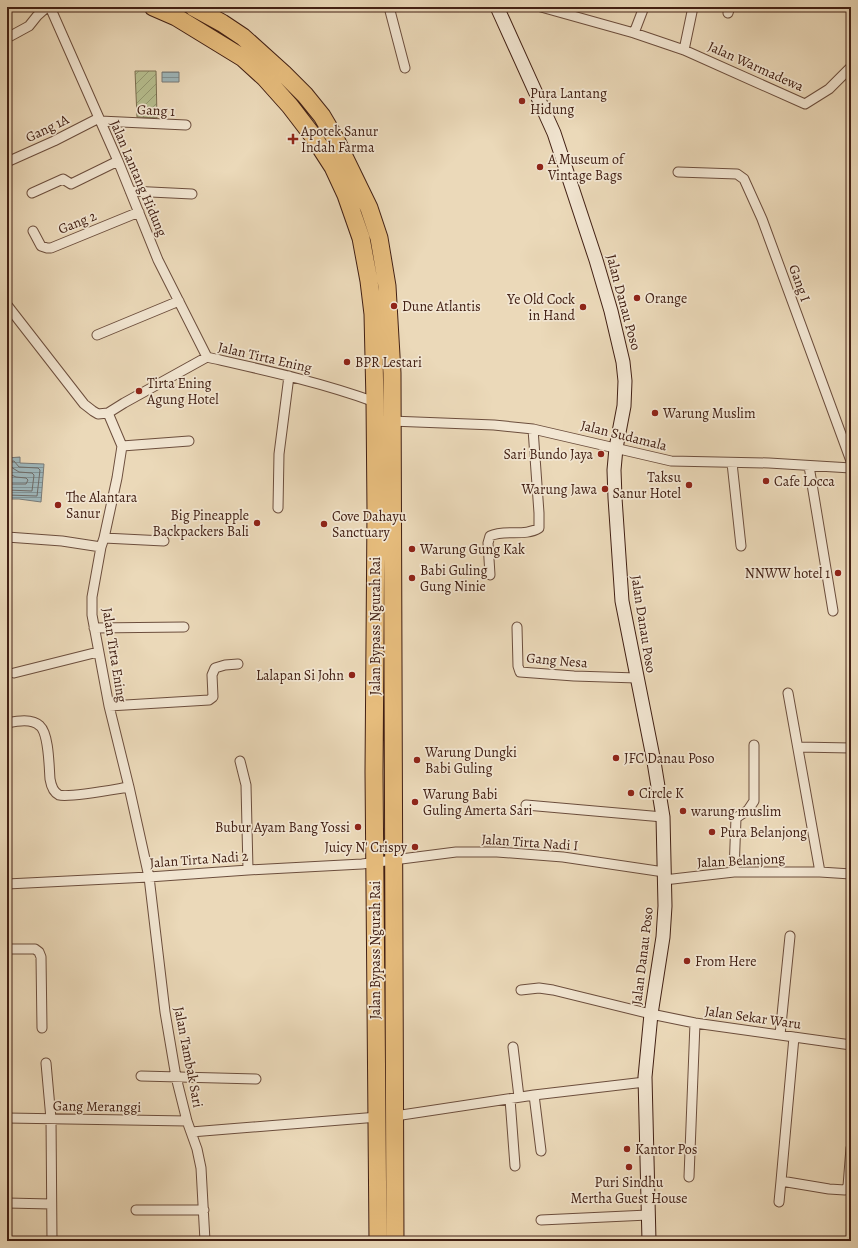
<svg xmlns="http://www.w3.org/2000/svg" width="858" height="1248" font-family="Alegreya,serif">
<style>
.garden{fill:url(#garden-furrows);stroke:#7c7052}
.water{fill:url(#water-rules);stroke:#797b78}
.lines{fill:none;stroke-linecap:round;stroke-linejoin:round}
.shore{stroke:#706c68;stroke-width:1}
.street-casing{stroke:#6c4e3d;stroke-width:11}
.secondary-casing{stroke:#422014;stroke-width:15}
.highway-casing{stroke:#422014;stroke-width:19}
.street{stroke:#f2e6d2;stroke-width:9}
.secondary{stroke:#f2e6d2;stroke-width:13}
.highway{stroke:#e6bc7c;stroke-width:17}
.poi-dot{fill:#8f2418;stroke:#f2e6d2;stroke-width:1.5}
.labels{text-anchor:middle;stroke-width:3.5;stroke-linejoin:round;paint-order:stroke}
.street-label{font-size:14px;fill:#422014;stroke:#f2e6d2}
.poi-label{font-size:14px;fill:#422014;stroke:#f2e6d2;text-anchor:start}
</style>
<defs>
<pattern id="garden-furrows" width="10" height="10" patternUnits="userSpaceOnUse"><rect width="10" height="10" fill="#b7bf90"/><path d="M-1 1l2-2M0 10L10 0M9 11l2-2" fill="none" stroke="#969b74"/></pattern>
<pattern id="water-rules" width="6" height="5" patternUnits="userSpaceOnUse"><rect width="6" height="5" fill="#9eb7bb"/><path d="M0 2.5h6" fill="none" stroke="#829497"/></pattern>
</defs>
<rect width="100%" height="100%" fill="#ebd9b9"/>
<filter id="stains"><feTurbulence type="fractalNoise" baseFrequency=".005" numOctaves="4"/><feColorMatrix values="0 0 0 0 .2 0 0 0 0 .09 0 0 0 0 .02 0 0 0 .5 -.17"/></filter>
<radialGradient id="worn" r=".72"><stop offset=".6" stop-color="#630" stop-opacity="0"/><stop offset="1" stop-color="#630" stop-opacity=".3"/></radialGradient>
<path class="garden" d="M135 71H156L157 118 137 117Z"/>
<path class="water" d="M162 72H179V82H162Z
M20 457V463L44 464 41 502 19 499H7V458Z"/>
<g class="lines">
<path class="shore" d="M7 462 14 461 19 467 38 468 40 470 37 496 7 495
M7 467H11L19 472 32 473 34 475 32 491 7 490
M7 473 16 477 26 478 28 480 26 484H7"/>
<g class="street-casing">
<path id="street" d="M50 7 118 161 158 260 207 357
M389 7 405 68
M541 7 634 33 684 50 805 104 829 89 851 67
M728 13 730 7
M634 33 644 7
M7 38 29 26 37 16 47 7
M684 50 693 7
M100 121 186 125
M7 162 54 141 99 118
M678 172 737 174 744 179 762 219 851 461
M130 191 192 194
M32 193 63 179 71 184 118 161
M33 231 41 246 47 248H51L139 212
M7 305 84 404 93 411 98 414 108 413 124 403 207 357C264 370 320 382 375 402
M97 335 179 301
M108 413 122 446 117 478 104 538 101 547 92 597V615L109 706 129 787 149 877 165 1012 176 1077 187 1121 197 1149 201 1168 205 1241
M391 421 494 425 533 429 671 461 769 463 851 468
M122 446 189 441
M732 463 741 546
M809 466 833 611
M278 508 279 454 289 376
M7 537 62 541 101 547
M104 538 164 541
M490 575 488 543 490 536C505 529 525 537 539 528V513L533 429
M517 627 518 666 520 672 574 676 637 678
M94 628 184 627
M14 673 98 652
M788 693 820 872
M109 706 209 700 213 697 212 675 215 668 225 665 238 664
M7 723C17 721 32 718 40 726 49 734 49 767 50 779 51 785 53 792 59 795 69 798 116 789 129 787
M798 747 851 748
M240 761 246 785 248 870
M526 805 663 817
M734 872 736 818 748 810 754 801V745
M664 880 734 872H820L851 874
M7 884 149 877 248 870 362 864 456 852H497L563 857 664 872
M7 949H35L39 952 41 957 42 1028
M521 990 539 988 553 990 651 1014 695 1023 851 1045
M780 1035 790 936
M794 1037 781 1181 829 1189 845 1190 848 1186 851 1148
M513 1047 519 1097
M46 1063 51 1119 52 1241
M141 1076 256 1079
M534 1095 541 1151
M510 1099 515 1166
M395 1116 534 1095 645 1082
M7 1118 187 1121
M191 1132 378 1117
M689 1177 695 1023
M779 1202 781 1181
M7 1203 51 1204
M136 1210H204
M541 1220 648 1215"/>
</g>
<g class="secondary-casing">
<path id="secondary" d="M497 7 554 133 596 260 611 311 623 362 625 381 624 406 616 448 614 470 615 498 622 601 654 762 663 817 665 906 663 937 651 1014 645 1077 649 1241"/>
</g>
<g class="highway-casing">
<path id="highway" d="M153 7 176 17 243 58 265 78 290 106 313 136 333 167 346 195 361 238 369 281 373 314 375 402 376 511 374 772 378 1241
M193 7 222 23 243 37 283 73 305 95 322 116 335 138 369 208 379 238 387 286 392 373 395 1241"/>
</g>
<use href="#street" class="street"/>
<use href="#secondary" class="secondary"/>
<use href="#highway" class="highway"/>
</g>
<g class="poi-dot">
<circle cx="522" cy="101" r="4"/>
<path d="M291 133h4v4h4v4h-4v4h-4v-4h-4v-4h4z"/>
<circle cx="540" cy="167" r="4"/>
<circle cx="637" cy="298" r="4"/>
<circle cx="394" cy="306" r="4"/>
<circle cx="583" cy="307" r="4"/>
<circle cx="347" cy="362" r="4"/>
<circle cx="139" cy="391" r="4"/>
<circle cx="655" cy="413" r="4"/>
<circle cx="601" cy="454" r="4"/>
<circle cx="766" cy="481" r="4"/>
<circle cx="689" cy="485" r="4"/>
<circle cx="605" cy="489" r="4"/>
<circle cx="58" cy="505" r="4"/>
<circle cx="257" cy="523" r="4"/>
<circle cx="324" cy="524" r="4"/>
<circle cx="412" cy="549" r="4"/>
<circle cx="838" cy="573" r="4"/>
<circle cx="412" cy="578" r="4"/>
<circle cx="352" cy="675" r="4"/>
<circle cx="616" cy="758" r="4"/>
<circle cx="417" cy="760" r="4"/>
<circle cx="631" cy="793" r="4"/>
<circle cx="415" cy="802" r="4"/>
<circle cx="683" cy="811" r="4"/>
<circle cx="358" cy="827" r="4"/>
<circle cx="712" cy="832" r="4"/>
<circle cx="415" cy="847" r="4"/>
<circle cx="687" cy="961" r="4"/>
<circle cx="627" cy="1149" r="4"/>
<circle cx="629" cy="1167" r="4"/>
</g>
<g class="labels">
<g class="street-label">
<text transform="translate(756 66) rotate(24)" y="5">Jalan Warmadewa</text>
<text transform="translate(156 110) rotate(3)" y="5">Gang 1</text>
<text transform="translate(47 128) rotate(-26)" y="5">Gang 1A</text>
<text transform="translate(139 178) rotate(67)" y="5">Jalan Lantang Hidung</text>
<text transform="translate(77 222) rotate(-22)" y="5">Gang 2</text>
<text transform="translate(800 283) rotate(70)" y="5">Gang I</text>
<text transform="translate(624 302) rotate(75)" y="5">Jalan Danau Poso</text>
<text transform="translate(265 357) rotate(13)" y="5">Jalan Tirta Ening</text>
<text transform="translate(624 435) rotate(14)" y="5">Jalan Sudamala</text>
<text transform="translate(644 624) rotate(81)" y="5">Jalan Danau Poso</text>
<text transform="translate(375 626) rotate(-90)" y="5">Jalan Bypass Ngurah Rai</text>
<text transform="translate(115 655) rotate(81)" y="5">Jalan Tirta Ening</text>
<text transform="translate(557 660) rotate(5)" y="5">Gang Nesa</text>
<text transform="translate(530 842) rotate(4)" y="5">Jalan Tirta Nadi I</text>
<text transform="translate(199 859) rotate(-4)" y="5">Jalan Tirta Nadi 2</text>
<text transform="translate(741 860) rotate(-3)" y="5">Jalan Belanjong</text>
<text transform="translate(375 950) rotate(-90)" y="5">Jalan Bypass Ngurah Rai</text>
<text transform="translate(642 956) rotate(-83)" y="5">Jalan Danau Poso</text>
<text transform="translate(753 1017) rotate(8)" y="5">Jalan Sekar Waru</text>
<text transform="translate(189 1057) rotate(79)" y="5">Jalan Tambak Sari</text>
<text transform="translate(97 1106) rotate(1)" y="5">Gang Meranggi</text>
</g>
<g class="poi-label">
<text x="530" y="98">Pura Lantang<tspan x="530" dy="16">Hidung</tspan></text>
<text x="301" y="136">Apotek Sanur<tspan x="301" dy="16">Indah Farma</tspan></text>
<text x="548" y="164">A Museum of<tspan x="548" dy="16">Vintage Bags</tspan></text>
<text x="645" y="303">Orange</text>
<text x="575" y="304" text-anchor="end">Ye Old Cock<tspan x="575" dy="16">in Hand</tspan></text>
<text x="402" y="311">Dune Atlantis</text>
<text x="355" y="367">BPR Lestari</text>
<text x="147" y="388">Tirta Ening<tspan x="147" dy="16">Agung Hotel</tspan></text>
<text x="663" y="418">Warung Muslim</text>
<text x="593" y="459" text-anchor="end">Sari Bundo Jaya</text>
<text x="681" y="482" text-anchor="end">Taksu<tspan x="681" dy="16">Sanur Hotel</tspan></text>
<text x="774" y="486">Cafe Locca</text>
<text x="597" y="494" text-anchor="end">Warung Jawa</text>
<text x="66" y="502">The Alantara<tspan x="66" dy="16">Sanur</tspan></text>
<text x="249" y="520" text-anchor="end">Big Pineapple<tspan x="249" dy="16">Backpackers Bali</tspan></text>
<text x="332" y="521">Cove Dahayu<tspan x="332" dy="16">Sanctuary</tspan></text>
<text x="420" y="554">Warung Gung Kak</text>
<text x="420" y="575">Babi Guling<tspan x="420" dy="16">Gung Ninie</tspan></text>
<text x="830" y="578" text-anchor="end">NNWW hotel 1</text>
<text x="344" y="680" text-anchor="end">Lalapan Si John</text>
<text x="425" y="757">Warung Dungki<tspan x="425" dy="16">Babi Guling</tspan></text>
<text x="624" y="763">JFC Danau Poso</text>
<text x="639" y="798">Circle K</text>
<text x="423" y="799">Warung Babi<tspan x="423" dy="16">Guling Amerta Sari</tspan></text>
<text x="691" y="816">warung muslim</text>
<text x="350" y="832" text-anchor="end">Bubur Ayam Bang Yossi</text>
<text x="720" y="837">Pura Belanjong</text>
<text x="407" y="852" text-anchor="end">Juicy N' Crispy</text>
<text x="695" y="966">From Here</text>
<text x="635" y="1154">Kantor Pos</text>
<text x="629" y="1187" text-anchor="middle">Puri Sindhu<tspan x="629" dy="16">Mertha Guest House</tspan></text>
</g>
</g>
<rect width="858" height="1248" fill="none" stroke="#ebd9b9" stroke-width="24"/>
<rect x="8" y="8" width="842" height="1232" fill="none" stroke="#422014" stroke-width="2"/>
<rect x="12" y="12" width="834" height="1224" fill="none" stroke="#422014"/>
<rect width="100%" height="100%" filter="url(#stains)"/>
<rect width="100%" height="100%" fill="url(#worn)"/>
</svg>
